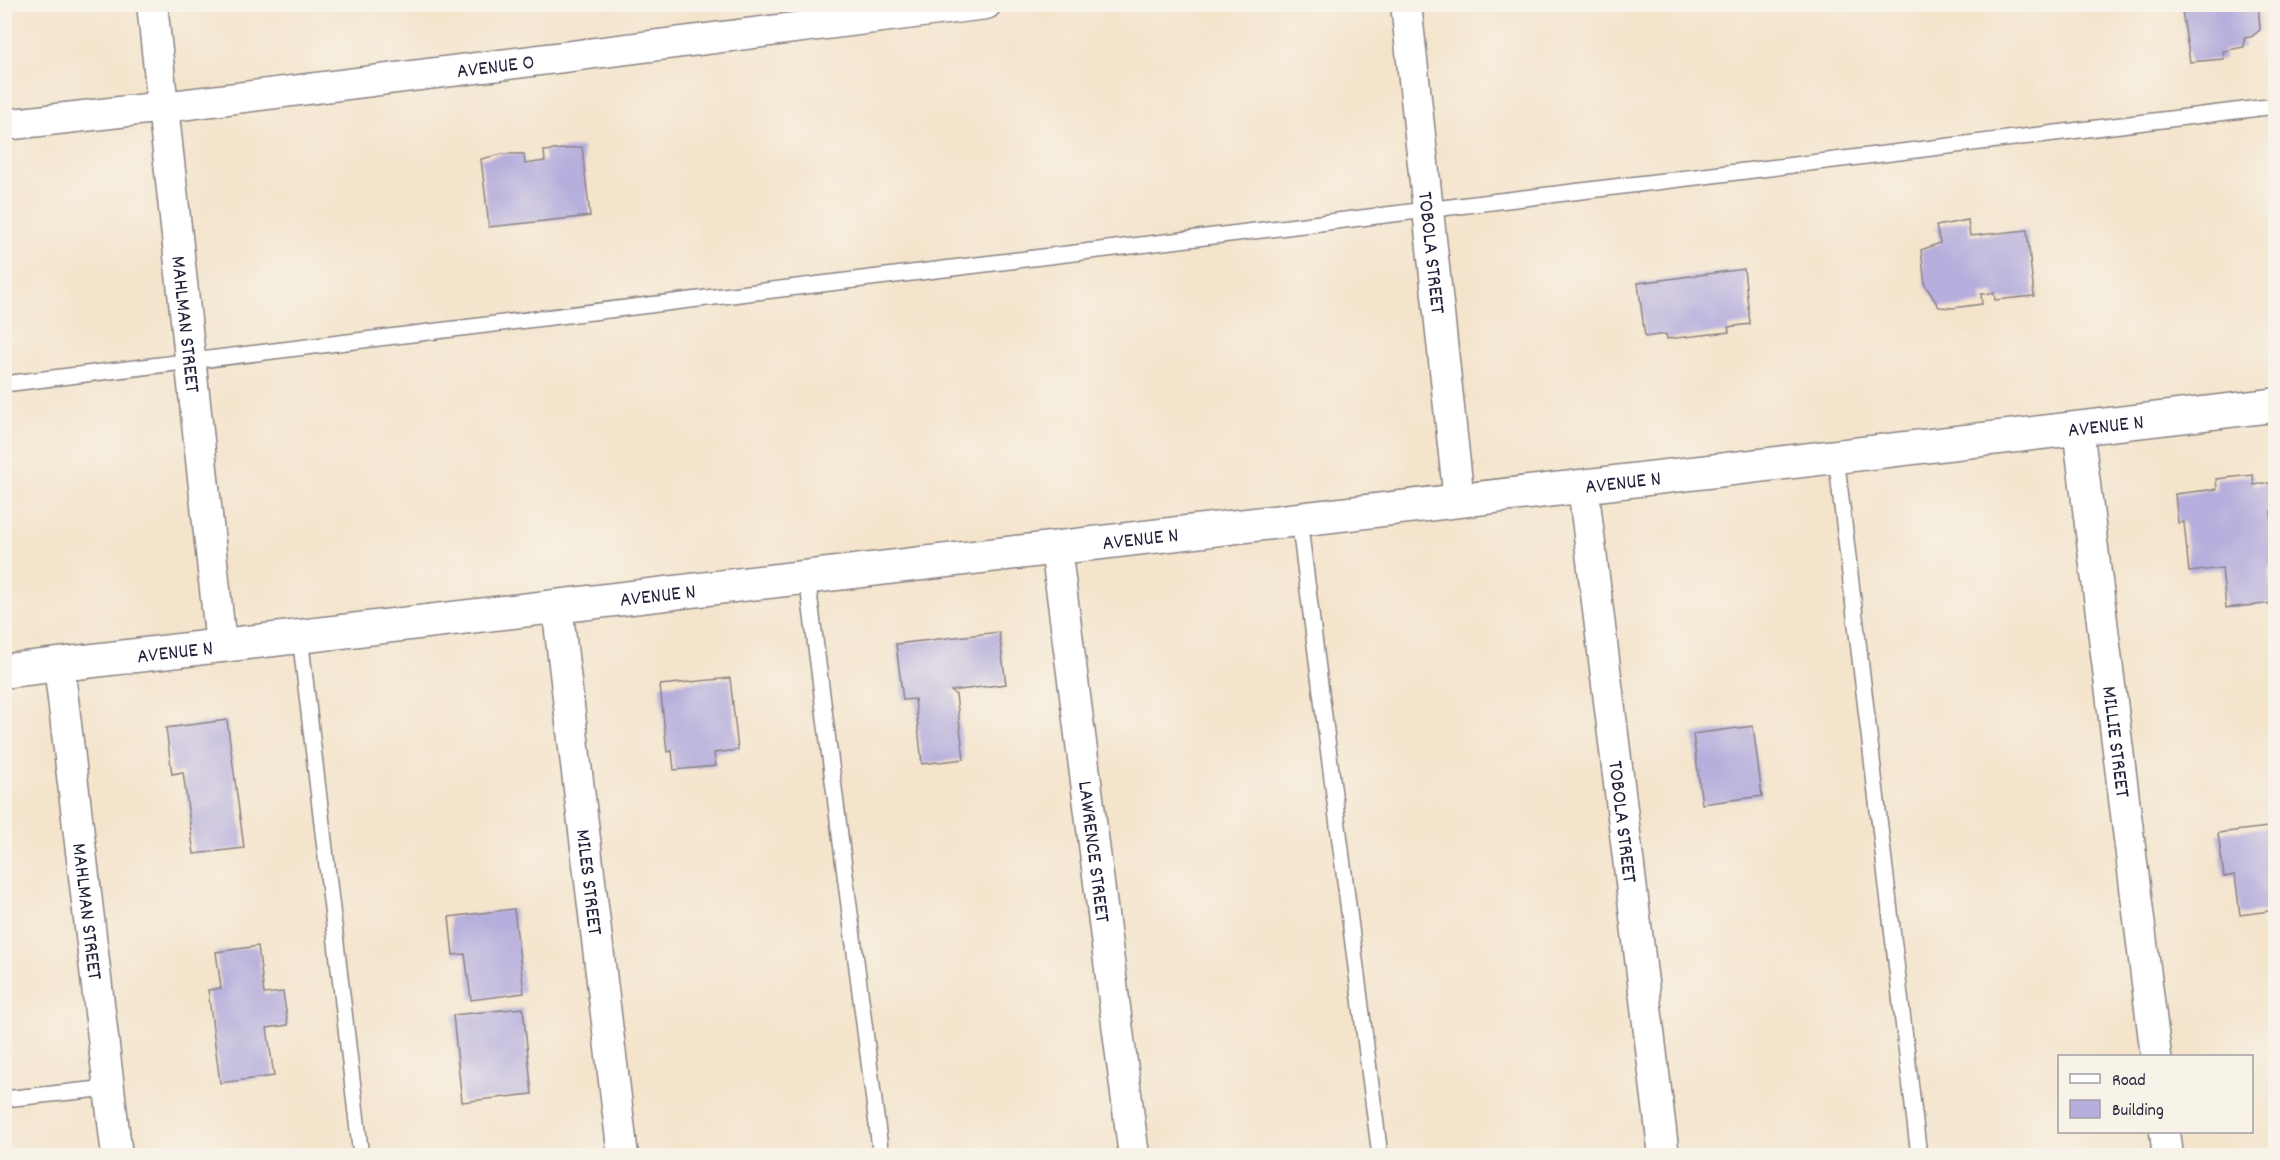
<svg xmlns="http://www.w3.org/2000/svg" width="2280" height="1160" font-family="Dekko,sans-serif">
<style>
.building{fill:#b6aedc}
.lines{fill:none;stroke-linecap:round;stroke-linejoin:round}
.lane-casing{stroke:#8b8384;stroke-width:18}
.street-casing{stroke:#8b8384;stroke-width:33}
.secondary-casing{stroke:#8b8384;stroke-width:36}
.lane{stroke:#fff;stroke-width:15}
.street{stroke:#fff;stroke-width:30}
.secondary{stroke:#fff;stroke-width:33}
.labels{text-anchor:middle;stroke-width:4.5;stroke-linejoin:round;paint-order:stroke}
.street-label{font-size:21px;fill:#22223b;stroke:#f7f3e8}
</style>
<rect width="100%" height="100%" fill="#f7f3e8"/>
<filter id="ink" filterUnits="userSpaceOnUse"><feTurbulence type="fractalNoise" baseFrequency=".0167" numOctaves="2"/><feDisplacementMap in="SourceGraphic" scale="12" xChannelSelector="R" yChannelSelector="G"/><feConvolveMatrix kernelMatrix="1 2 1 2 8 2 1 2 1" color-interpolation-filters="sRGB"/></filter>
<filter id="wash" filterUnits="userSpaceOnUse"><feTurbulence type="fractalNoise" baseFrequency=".008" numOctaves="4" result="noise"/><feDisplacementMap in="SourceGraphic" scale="24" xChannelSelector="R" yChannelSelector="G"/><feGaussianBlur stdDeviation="1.35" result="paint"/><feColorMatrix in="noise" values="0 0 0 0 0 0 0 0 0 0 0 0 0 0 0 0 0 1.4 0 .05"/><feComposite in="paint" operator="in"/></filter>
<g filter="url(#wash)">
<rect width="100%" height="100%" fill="#f4e4cc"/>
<g id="blocks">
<path class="building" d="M2181 4H2258L2260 30 2251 37 2244 38V47L2223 51 2224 59 2190 62Z
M582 147 590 216 489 227 481 159 502 154H524L525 164 545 161 544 151Z
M1968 220 1970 236 2027 230 2034 296 1995 300 1994 293 1981 294 1982 304 1953 308 1939 307 1925 285 1921 250 1940 243 1936 226Z
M1744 269 1750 324 1728 327 1729 332 1667 339 1666 334 1645 337 1638 283Z
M2253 475 2254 485 2276 482V511H2271L2276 567H2269L2274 603 2226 608 2222 568 2189 572 2184 522 2178 523 2175 494 2217 489 2216 479Z
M999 632 1006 684 951 691 956 695 964 759 922 764 915 699 903 700 896 644Z
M730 678 738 750 714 753 716 766 674 770 672 751 667 752 660 685Z
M227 720 244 848 194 854 183 772 172 774 166 728Z
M1753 726 1762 796 1702 804 1693 734Z
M2276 826V910L2240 915 2235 875 2224 877 2218 833Z
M514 909 524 993 471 1000 465 954 453 955 449 917Z
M258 946 264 994 283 992 288 1025 267 1028 274 1076 220 1083 208 990 221 988 216 952Z
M523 1008 532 1094 462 1102 453 1015Z"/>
</g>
</g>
<g filter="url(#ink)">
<use href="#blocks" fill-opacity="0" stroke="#8b8384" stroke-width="1.5"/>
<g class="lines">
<g class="lane-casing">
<path id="lane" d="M4 384 2276 106
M1836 456 1919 1156
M1299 519 1380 1156
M807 577 881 1156
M300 636 361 1156
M4 1099 109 1088"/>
</g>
<g class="street-casing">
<g id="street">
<path id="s1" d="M152 4 221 645"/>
<path id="s2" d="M1406 4 1459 501"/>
<path id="s3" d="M4 125 164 107 986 4"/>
<path id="s4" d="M2078 428 2156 1056"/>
<path id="s5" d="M1583 486 1664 1156"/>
<path id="s6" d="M1056 548 1134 1156"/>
<path id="s7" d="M557 606 623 1156"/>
<path id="s8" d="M59 665 117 1156"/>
<path d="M2165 1132 2168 1156"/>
</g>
</g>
<g class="secondary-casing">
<g id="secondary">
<path id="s9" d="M4 671 2276 405"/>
</g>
</g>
<use href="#lane" class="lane"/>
<use href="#street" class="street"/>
<use href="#secondary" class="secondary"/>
</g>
</g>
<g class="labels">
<g class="street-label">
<text dy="7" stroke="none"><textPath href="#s3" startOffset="495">AVENUE O</textPath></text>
<text dy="7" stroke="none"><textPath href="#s2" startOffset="250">TOBOLA STREET</textPath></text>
<text dy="7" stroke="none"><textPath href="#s1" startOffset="322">MAHLMAN STREET</textPath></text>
<text dy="7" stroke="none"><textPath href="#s9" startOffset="2116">AVENUE N</textPath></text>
<text dy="7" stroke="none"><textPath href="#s9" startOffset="1630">AVENUE N</textPath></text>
<text dy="7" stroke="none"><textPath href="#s9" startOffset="1144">AVENUE N</textPath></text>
<text dy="7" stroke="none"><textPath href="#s9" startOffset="658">AVENUE N</textPath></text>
<text dy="7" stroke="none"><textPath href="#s9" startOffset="172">AVENUE N</textPath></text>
<text dy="7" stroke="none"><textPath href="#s4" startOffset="316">MILLIE STREET</textPath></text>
<text dy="7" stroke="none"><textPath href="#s5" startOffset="338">TOBOLA STREET</textPath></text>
<text dy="7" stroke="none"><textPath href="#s6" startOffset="306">LAWRENCE STREET</textPath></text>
<text dy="7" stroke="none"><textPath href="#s7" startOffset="278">MILES STREET</textPath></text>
<text dy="7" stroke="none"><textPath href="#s8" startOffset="248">MAHLMAN STREET</textPath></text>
</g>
</g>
<rect width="2280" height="1160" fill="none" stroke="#f7f3e8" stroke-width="24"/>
<rect x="2058" y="1055" width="195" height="78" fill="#f7f3e8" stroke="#a29fa3" stroke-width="1.5"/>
<rect x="2070" y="1074" width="30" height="9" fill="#ffffff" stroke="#a29fa3" stroke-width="1.5"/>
<text x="2112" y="1085" font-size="18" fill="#22223b">Road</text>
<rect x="2070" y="1100" width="30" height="18" fill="#b6aedc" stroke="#a29fa3" stroke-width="1.5"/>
<text x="2112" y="1115" font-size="18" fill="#22223b">Building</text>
</svg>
